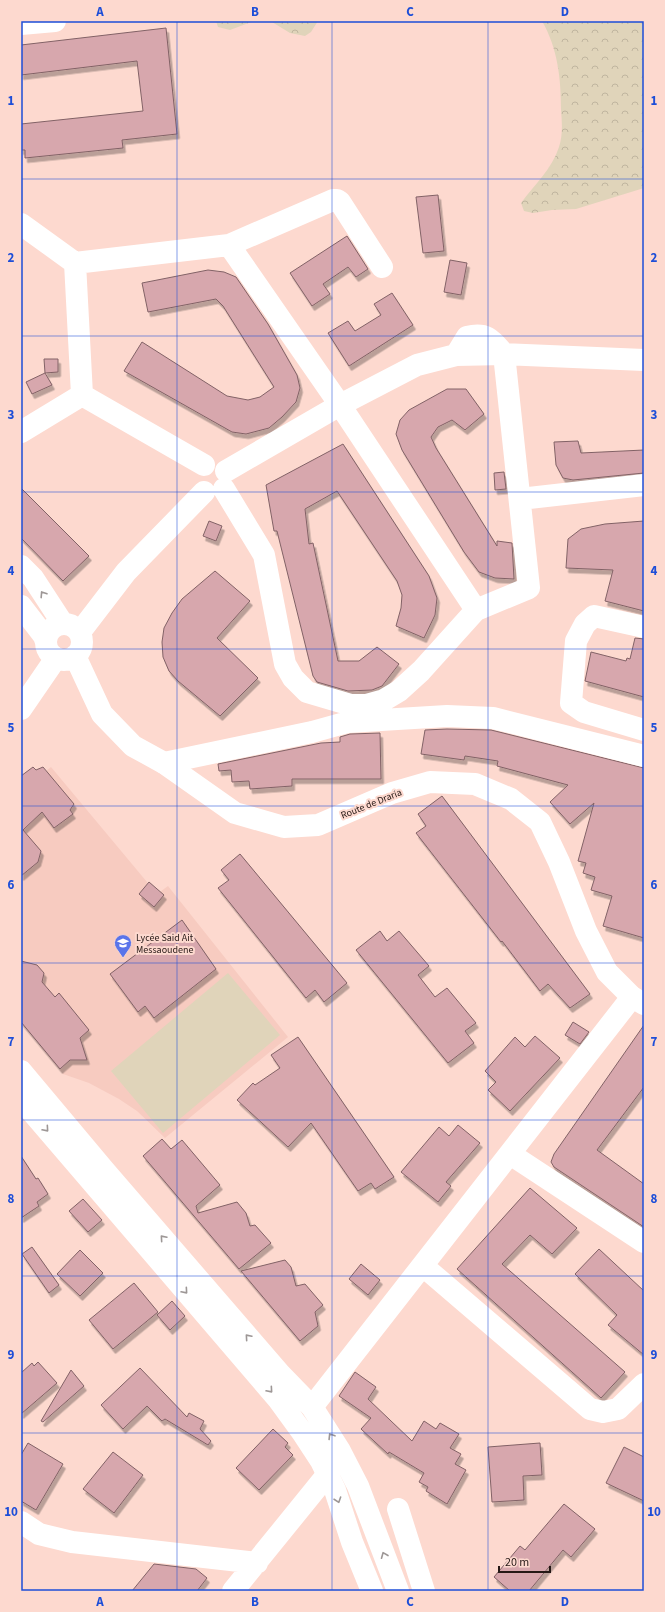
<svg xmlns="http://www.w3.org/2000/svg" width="665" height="1612" font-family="'Source Sans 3',sans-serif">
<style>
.built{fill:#f7cbc0}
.green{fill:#e0d4ba}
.forest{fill:url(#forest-crowns)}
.building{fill:#d7a7ad;stroke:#826266;filter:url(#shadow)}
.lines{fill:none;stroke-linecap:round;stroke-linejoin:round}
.minor{stroke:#fff;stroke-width:22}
.major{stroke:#fff;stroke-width:22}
.oneway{stroke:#9d9796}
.grid{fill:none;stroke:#1d4ed8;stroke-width:1;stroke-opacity:0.55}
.labels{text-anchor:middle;stroke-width:4;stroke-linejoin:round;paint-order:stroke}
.street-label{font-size:10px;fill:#251815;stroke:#fdd9cf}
.poi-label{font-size:10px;fill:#251815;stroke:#fdd9cf;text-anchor:start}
.neatline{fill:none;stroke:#1d4ed8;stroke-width:1.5}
.grid-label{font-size:13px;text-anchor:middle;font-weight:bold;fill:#1d4ed8}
</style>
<defs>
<pattern id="forest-crowns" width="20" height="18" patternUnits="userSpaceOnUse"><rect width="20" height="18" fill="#e0d4ba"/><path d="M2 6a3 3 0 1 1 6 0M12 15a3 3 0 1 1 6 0" fill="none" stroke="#c0b59f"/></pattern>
<filter id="shadow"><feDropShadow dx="2.5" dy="4.5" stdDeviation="0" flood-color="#0004"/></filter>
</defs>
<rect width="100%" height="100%" fill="#fdd9cf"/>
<path class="built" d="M51 767 157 894 168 886 288 1037 165 1138 137 1111 119 1099 89 1083 63 1074 21 1022V791Z"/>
<path class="green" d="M228 973 280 1035 163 1133 111 1071Z"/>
<path class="forest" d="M216 21H254L230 30 218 27Z
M262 21H318L311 32 305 36 290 33 272 22Z
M542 21H644V188L576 209 552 210 533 213 524 211 521 203C534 185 552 169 559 147 563 135 562 122 561 110 561 79 558 49 542 21Z"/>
<path class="building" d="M166 28 177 134 122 140 123 148 25 158V150H21V124L143 111 137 61 21 75V45Z
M438 195 444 251 423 253 416 197Z
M347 236 368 269 356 277 348 267 323 284 330 294 312 306 290 273Z
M450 260 467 263 461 295 444 292Z
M208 270 224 272 236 277 268 324 297 375 300 388 296 402 282 417 269 428 246 434 232 432 124 371 142 342 227 396 248 400 260 397 274 387 223 306 216 299 148 312 142 283Z
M392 293 413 325 349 366 328 333 348 321 355 331 381 315 374 304Z
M44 359H58V372L45 373 52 385 32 394 26 382 45 373Z
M447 389H466L484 414 465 430 452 420 438 427 431 437 436 448 497 546V541L512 543 514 579 495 578 479 572 464 552 402 450 396 434 400 420 409 410Z
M578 441 581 453 644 450V473L573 480 563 478 556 465 554 442Z
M343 444 429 576 437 598 435 615 424 638 396 626 401 608 402 595 397 581 337 491 305 509 309 544 313 543 338 661H359L377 647 399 664 382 686 372 690 348 691 317 682 313 676 277 531H274L266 485Z
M504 472 506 489 495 490 494 473Z
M21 488 89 556 63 581 21 538Z
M209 521 222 526 216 541 203 536Z
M644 521V611L605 601 613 570 566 568 568 539 581 529 605 524Z
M215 571 250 601 217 638 258 678 220 716 178 681 169 671 163 657 162 642 164 628 172 613 182 599Z
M635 638 644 639V697L585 681 591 652 626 661 627 658 630 659Z
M447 729 491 730 644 768V938L603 926 612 896 591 890 595 877 583 873 586 863 578 861 594 803 570 824 550 802 568 785 497 766 498 761 465 756 464 760 421 754 425 730Z
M380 733 381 779H292V786L250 789 249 781 232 782 231 770 219 771 218 764 321 743 340 742V737L350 734Z
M33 767 36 770 43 767 74 804 70 810 73 814 54 828 42 812 23 830 41 851 38 862 21 876V776Z
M442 796 590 994 570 1008 548 984 540 991 502 941 501 942 416 833 426 826 418 814Z
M240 854 347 983 324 1002 315 990 306 998 218 888 229 880 221 870Z
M149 882 164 895 154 907 139 894Z
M182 920 216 969 154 1018 145 1006 138 1012 110 974Z
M380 931 387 941 399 931 429 966 418 975 435 997 447 988 476 1023 465 1031 474 1043 448 1063 356 950Z
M21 961 37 965 44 973 42 982 55 997 59 993 89 1030 80 1038 87 1060H70L60 1069 21 1022Z
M573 1022 589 1032 580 1044 565 1035Z
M644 1025V1087L597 1150 644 1184V1227L554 1167 551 1162 554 1154Z
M535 1036 560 1058 510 1111 488 1090 496 1082 485 1071 515 1037 525 1047Z
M298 1037 394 1177 375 1189 371 1183 358 1191 311 1123 288 1147 237 1100 253 1083 255 1085 280 1068 271 1055Z
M458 1125 480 1143 446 1182 451 1186 438 1202 401 1172 439 1127 449 1136Z
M162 1139 171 1149 182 1140 220 1185 196 1206 198 1213 237 1202 246 1213 250 1226 255 1225 271 1243 239 1269 143 1156Z
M21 1156 36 1179 38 1178 48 1194 37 1202 39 1206 21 1218Z
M530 1188 577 1228 552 1254 530 1235 502 1264 625 1372 601 1398 457 1269Z
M83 1199 102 1220 88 1232 69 1211Z
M32 1247 59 1285 49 1293 22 1254Z
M599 1249 644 1291V1355L608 1325 617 1315 575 1274Z
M80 1250 103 1273 80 1296 57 1274Z
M285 1260 291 1267 296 1286 305 1284 323 1305 315 1312 318 1326 300 1341 241 1271Z
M361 1264 380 1280 368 1295 349 1279Z
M134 1283 158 1312 113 1349 89 1320Z
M172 1301 185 1316 170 1330 157 1315Z
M38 1362 57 1383 21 1414V1373L32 1363 34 1366Z
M140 1368 187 1417 189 1413 204 1421 200 1429 211 1441 208 1445 165 1419 162 1421 147 1406 123 1429 101 1405Z
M71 1370 84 1386 43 1422 41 1421Z
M355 1372 376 1387 368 1399 412 1441 424 1421 436 1429 440 1423 459 1434 450 1448 461 1454 455 1464 466 1470 447 1504 426 1491 428 1487 419 1482 424 1473 389 1452 388 1454 361 1429 371 1418 339 1396Z
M273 1429 288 1443 285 1447 293 1455 259 1490 236 1468Z
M28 1443 63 1464 36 1510 21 1501V1455Z
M540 1443 542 1475 523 1476 524 1500 492 1502 488 1447Z
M624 1447 644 1457V1501L606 1483Z
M113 1452 143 1475 114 1513 83 1489Z
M564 1504 595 1529 571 1557 563 1550 529 1591H510L494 1577 520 1546 525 1550Z
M154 1564 196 1569 207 1578 197 1591H132Z"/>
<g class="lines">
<path class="minor" d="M21 24 55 21
M21 224 75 263 229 245 333 200H337L340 202 382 267
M229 245 340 405 476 610
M75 263 82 395
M82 395 204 465
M21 432 82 395
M226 471 340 405 417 365 456 355 504 354 644 360
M224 489 264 555 285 664 293 678 307 692 351 705H366L384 700 399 691 421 671 476 610 529 588 504 354C492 340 487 332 467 337L456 355
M520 499 644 485
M644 627 594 616 585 624 576 641 571 703 584 712 644 730
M80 632 126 572 204 492
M21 709 56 658
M164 763 312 732 348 722 447 716 493 718 644 756
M510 1154 644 1242
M423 1266 590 1409 603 1412 618 1409 644 1384
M312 1407 632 997
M398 1509 424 1591
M21 1522 39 1534 72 1542 257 1563
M233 1591 327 1475"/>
<path class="major" d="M21 566 33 578 63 624
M21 606 44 636 46 642
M46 642a18 18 0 1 1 36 0a18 18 0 1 1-36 0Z
M75 656 102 714 133 746 164 763 235 813 284 827 318 825 392 793 430 782 475 784 511 799 540 822 559 862 586 931 607 972 632 997 644 1004
M21 1071 104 1170 280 1374 312 1407 340 1451 358 1486 398 1591
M21 1099 278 1399 302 1432 321 1461 335 1490 352 1542 372 1591"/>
</g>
<defs><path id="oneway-chevron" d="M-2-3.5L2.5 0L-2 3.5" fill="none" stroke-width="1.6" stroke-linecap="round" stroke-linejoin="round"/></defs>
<g class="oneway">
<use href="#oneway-chevron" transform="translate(43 594) rotate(-123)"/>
<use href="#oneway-chevron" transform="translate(46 1129) rotate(49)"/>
<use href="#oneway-chevron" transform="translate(163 1238) rotate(-131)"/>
<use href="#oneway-chevron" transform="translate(185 1291) rotate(49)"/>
<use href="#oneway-chevron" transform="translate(248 1337) rotate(-131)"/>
<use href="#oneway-chevron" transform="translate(270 1390) rotate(49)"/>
<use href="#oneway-chevron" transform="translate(331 1436) rotate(-122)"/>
<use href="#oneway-chevron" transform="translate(338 1500) rotate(71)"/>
<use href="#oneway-chevron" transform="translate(384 1555) rotate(-112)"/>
</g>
<path class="grid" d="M177 21V1591M332 21V1591M488 21V1591M21 179H644M21 336H644M21 492H644M21 649H644M21 806H644M21 963H644M21 1120H644M21 1276H644M21 1433H644"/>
<defs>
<g id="school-pin" transform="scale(0.9)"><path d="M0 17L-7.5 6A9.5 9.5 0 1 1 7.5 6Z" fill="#5974ea" stroke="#fdd9cf"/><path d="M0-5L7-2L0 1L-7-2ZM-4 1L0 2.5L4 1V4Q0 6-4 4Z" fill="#fff"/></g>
</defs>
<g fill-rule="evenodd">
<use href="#school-pin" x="123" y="943"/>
</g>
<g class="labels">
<g class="street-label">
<text transform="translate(371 803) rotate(-22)" y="4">Route de Draria</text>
</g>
<g class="poi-label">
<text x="136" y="941">Lycée Said Ait<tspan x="136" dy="12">Messaoudene</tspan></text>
</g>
</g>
<rect width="665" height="1612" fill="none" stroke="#fdd9cf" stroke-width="44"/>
<path d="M499 1566v6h51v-6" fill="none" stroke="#251815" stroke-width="2"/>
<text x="505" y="1566" font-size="12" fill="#251815" stroke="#fdd9cf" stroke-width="3" paint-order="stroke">20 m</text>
<rect x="22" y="22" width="621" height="1568" class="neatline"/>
<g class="grid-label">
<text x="100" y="16">A</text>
<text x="255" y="16">B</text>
<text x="410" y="16">C</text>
<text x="565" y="16">D</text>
<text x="11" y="105">1</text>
<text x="654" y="105">1</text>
<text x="11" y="262">2</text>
<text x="654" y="262">2</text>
<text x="11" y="419">3</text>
<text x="654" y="419">3</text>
<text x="11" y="575">4</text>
<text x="654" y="575">4</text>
<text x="11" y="732">5</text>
<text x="654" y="732">5</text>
<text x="11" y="889">6</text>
<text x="654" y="889">6</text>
<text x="11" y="1046">7</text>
<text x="654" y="1046">7</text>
<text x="11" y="1203">8</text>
<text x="654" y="1203">8</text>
<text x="11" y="1359">9</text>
<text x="654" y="1359">9</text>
<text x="11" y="1516">10</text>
<text x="654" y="1516">10</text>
<text x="100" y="1606">A</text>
<text x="255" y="1606">B</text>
<text x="410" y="1606">C</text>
<text x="565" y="1606">D</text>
</g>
</svg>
